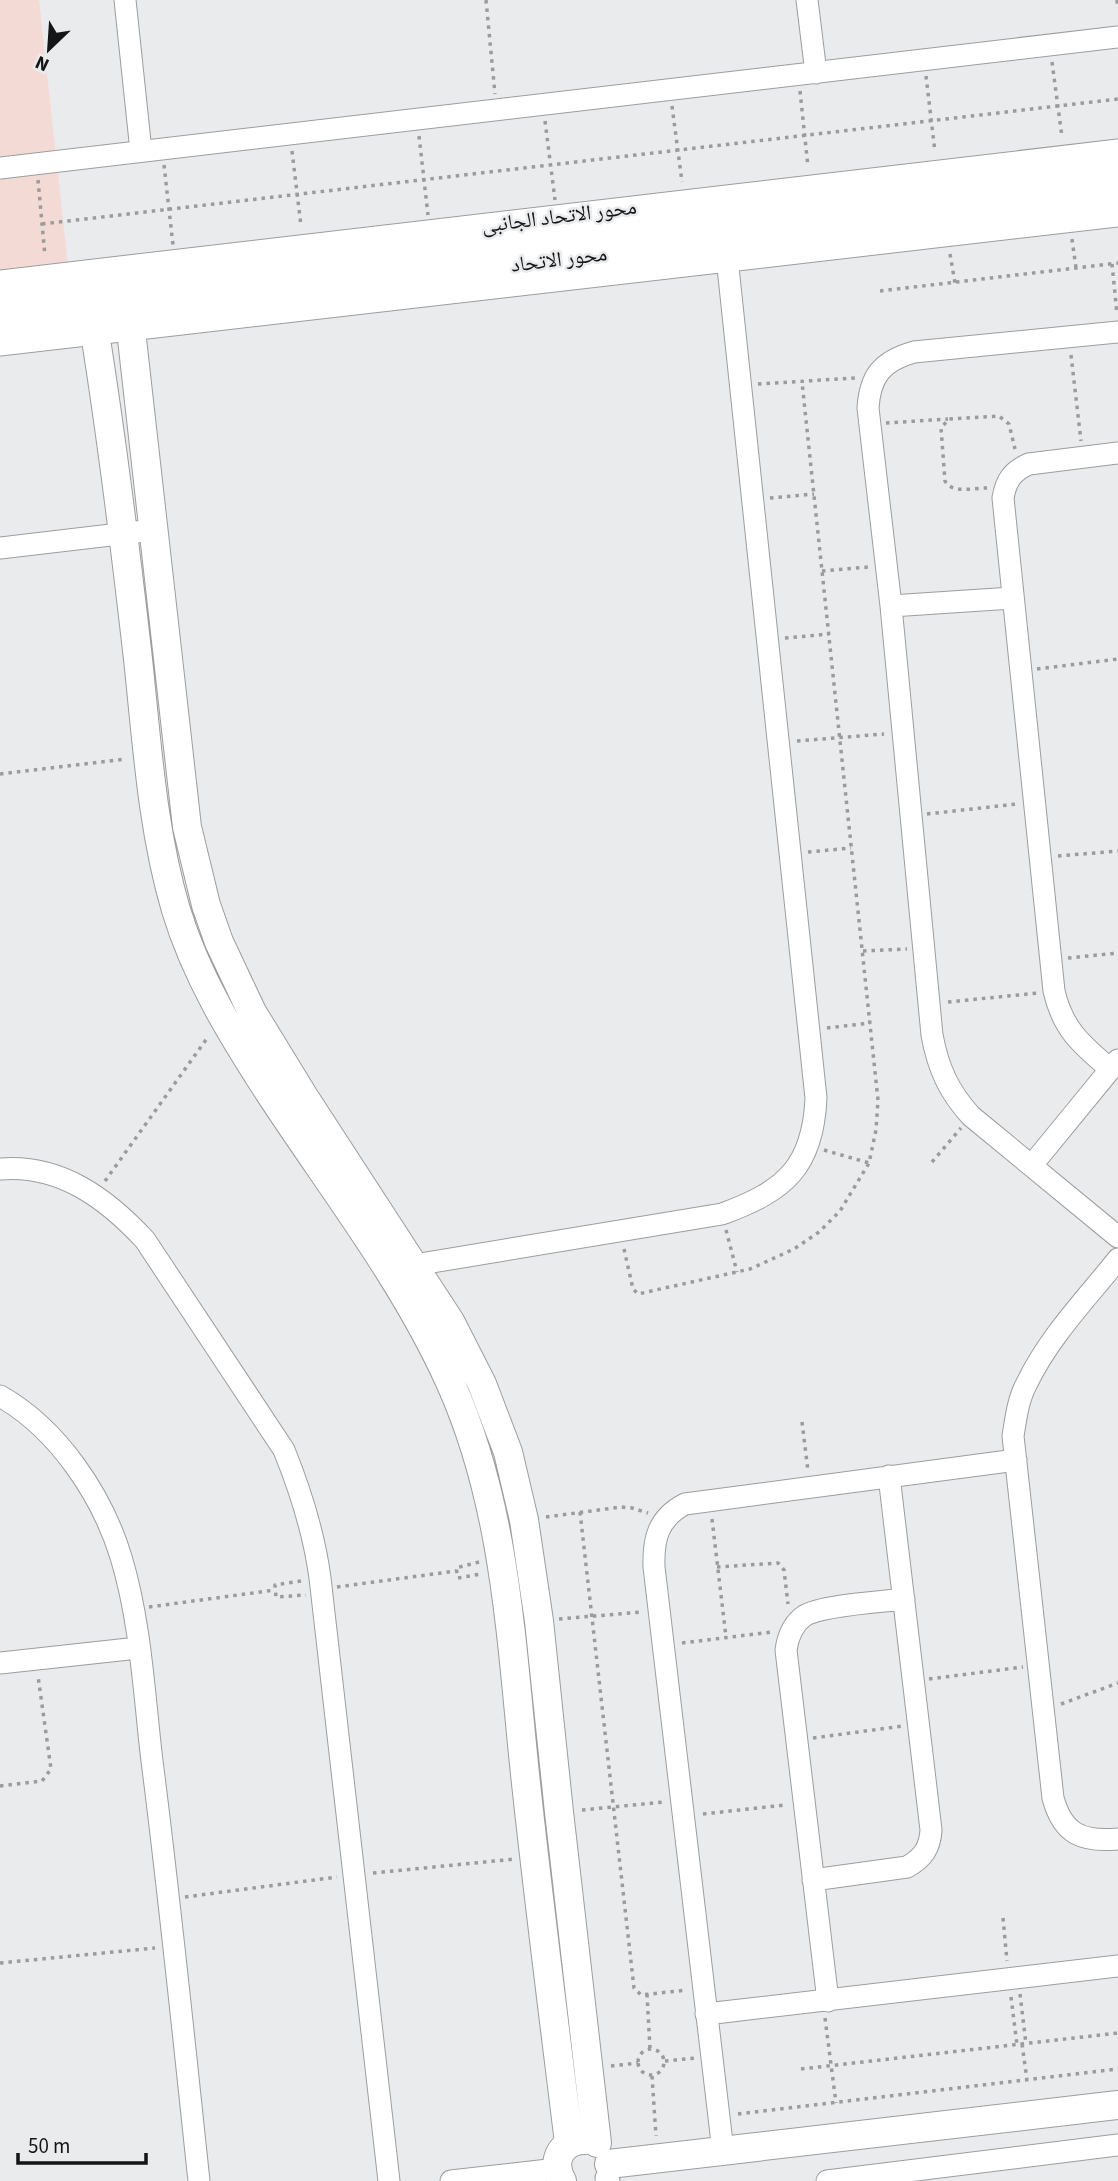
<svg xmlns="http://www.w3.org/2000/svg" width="1118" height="2181" font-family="'Source Sans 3','Noto Naskh Arabic',sans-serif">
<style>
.industrial{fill:#f4dad5}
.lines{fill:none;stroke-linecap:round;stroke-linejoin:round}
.street-casing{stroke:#9b9d9f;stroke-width:23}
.secondary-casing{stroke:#9b9d9f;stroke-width:30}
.path{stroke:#9a9b9d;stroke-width:3.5;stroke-dasharray:3.5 5;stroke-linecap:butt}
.street{stroke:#fff;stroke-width:21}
.secondary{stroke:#fff;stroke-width:28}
.labels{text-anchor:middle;stroke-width:5;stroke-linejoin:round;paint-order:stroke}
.street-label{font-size:21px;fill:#141516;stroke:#e9ebed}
</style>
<rect width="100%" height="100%" fill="#e9ebed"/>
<path class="industrial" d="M0 0H39L72 303 0 312Z"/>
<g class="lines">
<g class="street-casing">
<path id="street" d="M125 0 141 151
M807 0 816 73
M0 168 1118 37
M0 281 1118 150
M1118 332 914 352C882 361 870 376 868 408L891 606 932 1035C938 1068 949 1092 971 1116L1118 1237
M0 345 1118 216
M0 548 153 530
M891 606 1012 598
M1110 1069C1082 1045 1063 1030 1054 991L1003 498C1006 481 1012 471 1029 464L1118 453
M1032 1165 1118 1060
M0 1169C60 1164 106 1198 145 1240L284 1450C301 1492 314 1533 320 1578L389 2181
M1118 1259C1087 1298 1049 1337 1027 1383 1018 1399 1016 1418 1013 1436L1053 1798C1063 1835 1083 1842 1118 1839
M414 1265 722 1214C785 1191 813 1167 816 1098L725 239
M0 1396C58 1429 102 1495 121 1557 141 1623 144 1694 152 1761 170 1901 184 2041 199 2181
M0 1663 138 1648
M813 1880 907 1867C923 1858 930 1848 931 1830L889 1476
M828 2001 786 1650C788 1636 793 1624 804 1616 822 1605 881 1602 904 1599
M706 2014 1118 1966
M723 2151 654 1567C653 1539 658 1518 685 1504L1016 1460
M606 2178 609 2181
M451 2181 557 2169
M827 2181 1118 2145"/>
</g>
<g class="secondary-casing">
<path id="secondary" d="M126 286 187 827 206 905 219 942 252 1012 306 1100 451 1323 482 1384 508 1452 524 1520 539 1621 559 1812 597 2143
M88 291C109 413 124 536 138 659 147 743 152 829 176 910 196 976 232 1035 269 1092 331 1187 403 1278 450 1382 506 1506 511 1641 525 1774 538 1897 554 2020 569 2143
M0 301 1118 170
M0 326 1118 194
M609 2164 1118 2105
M562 2181C550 2161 562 2140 585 2140"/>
</g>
<path class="path" d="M486 0 495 94
M1117 0 1118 8
M1052 62 1062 137
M926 76 935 152
M800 91 808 167
M672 106 682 182
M545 121 555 200
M419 136 428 215
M292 151 301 226
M164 165 173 245
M38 180 45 256
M42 224 1118 99
M1072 239 1076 268
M950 254 955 283
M1112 264 1117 314
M880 291 1118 263
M1071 355 1081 441
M758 384 855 378
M886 423 948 419
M987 488C973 488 952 494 945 481L941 428 949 419 999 416 1009 424 1015 449
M770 498 814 494
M822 571 869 567
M785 638 829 634
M1037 669 1118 659
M797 741 884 734
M0 774 126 759
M927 814 1017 804
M808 852 851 848
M1058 856 1118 851
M863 951 907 949
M1068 958 1118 953
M948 1002 1038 993
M827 1028 870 1023
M824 1150 869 1163
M932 1162 961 1128
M105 1181 208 1037
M726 1230 737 1272
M624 1249 633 1289 638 1294 750 1269 794 1249 819 1232 840 1211 869 1163 876 1130 878 1100 802 382
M802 1422 808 1471
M580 1512 634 1988 641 1995 687 1990
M546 1517 621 1507 632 1508 648 1513
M712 1519 726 1637
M479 1562 456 1568 458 1578 481 1574
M717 1567 778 1563 784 1570 788 1604
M301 1581 275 1585 276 1597 306 1595
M337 1587 456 1571
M149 1607 275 1590
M559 1619 642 1612
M682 1643 772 1632
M929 1679 1023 1667
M1061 1704 1118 1683
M813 1738 903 1726
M0 1786 42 1781 51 1769 38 1676
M582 1810 664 1802
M703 1814 785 1805
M373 1873 515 1859
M185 1897 337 1877
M1003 1918 1007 1961
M0 1963 155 1948
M647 1994 650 2049
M1020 1994 1026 2044
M1011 1997 1017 2045
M825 2018 836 2103
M1022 2044 1027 2080
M638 2062a13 13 0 1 1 26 0a13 13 0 1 1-26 0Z
M665 2061 696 2058
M611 2066 638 2063
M801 2069 1118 2033
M652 2076 656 2136
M738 2114 1118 2069"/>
<use href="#street" class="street"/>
<use href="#secondary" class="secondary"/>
</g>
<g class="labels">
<g class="street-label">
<text transform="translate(559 216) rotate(-7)" y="7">محور الاتحاد الجانبى</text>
<text transform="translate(559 259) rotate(-7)" y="7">محور الاتحاد</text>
</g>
</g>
<g transform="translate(49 49) rotate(205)" stroke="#e9ebed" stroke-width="5" paint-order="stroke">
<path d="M0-5L12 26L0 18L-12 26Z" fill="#141516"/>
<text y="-10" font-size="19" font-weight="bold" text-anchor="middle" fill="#141516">N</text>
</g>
<path d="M18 2153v10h128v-10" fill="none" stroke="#141516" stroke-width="3.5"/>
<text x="28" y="2153" font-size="21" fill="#141516" stroke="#e9ebed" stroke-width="5" paint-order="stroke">50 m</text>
</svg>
